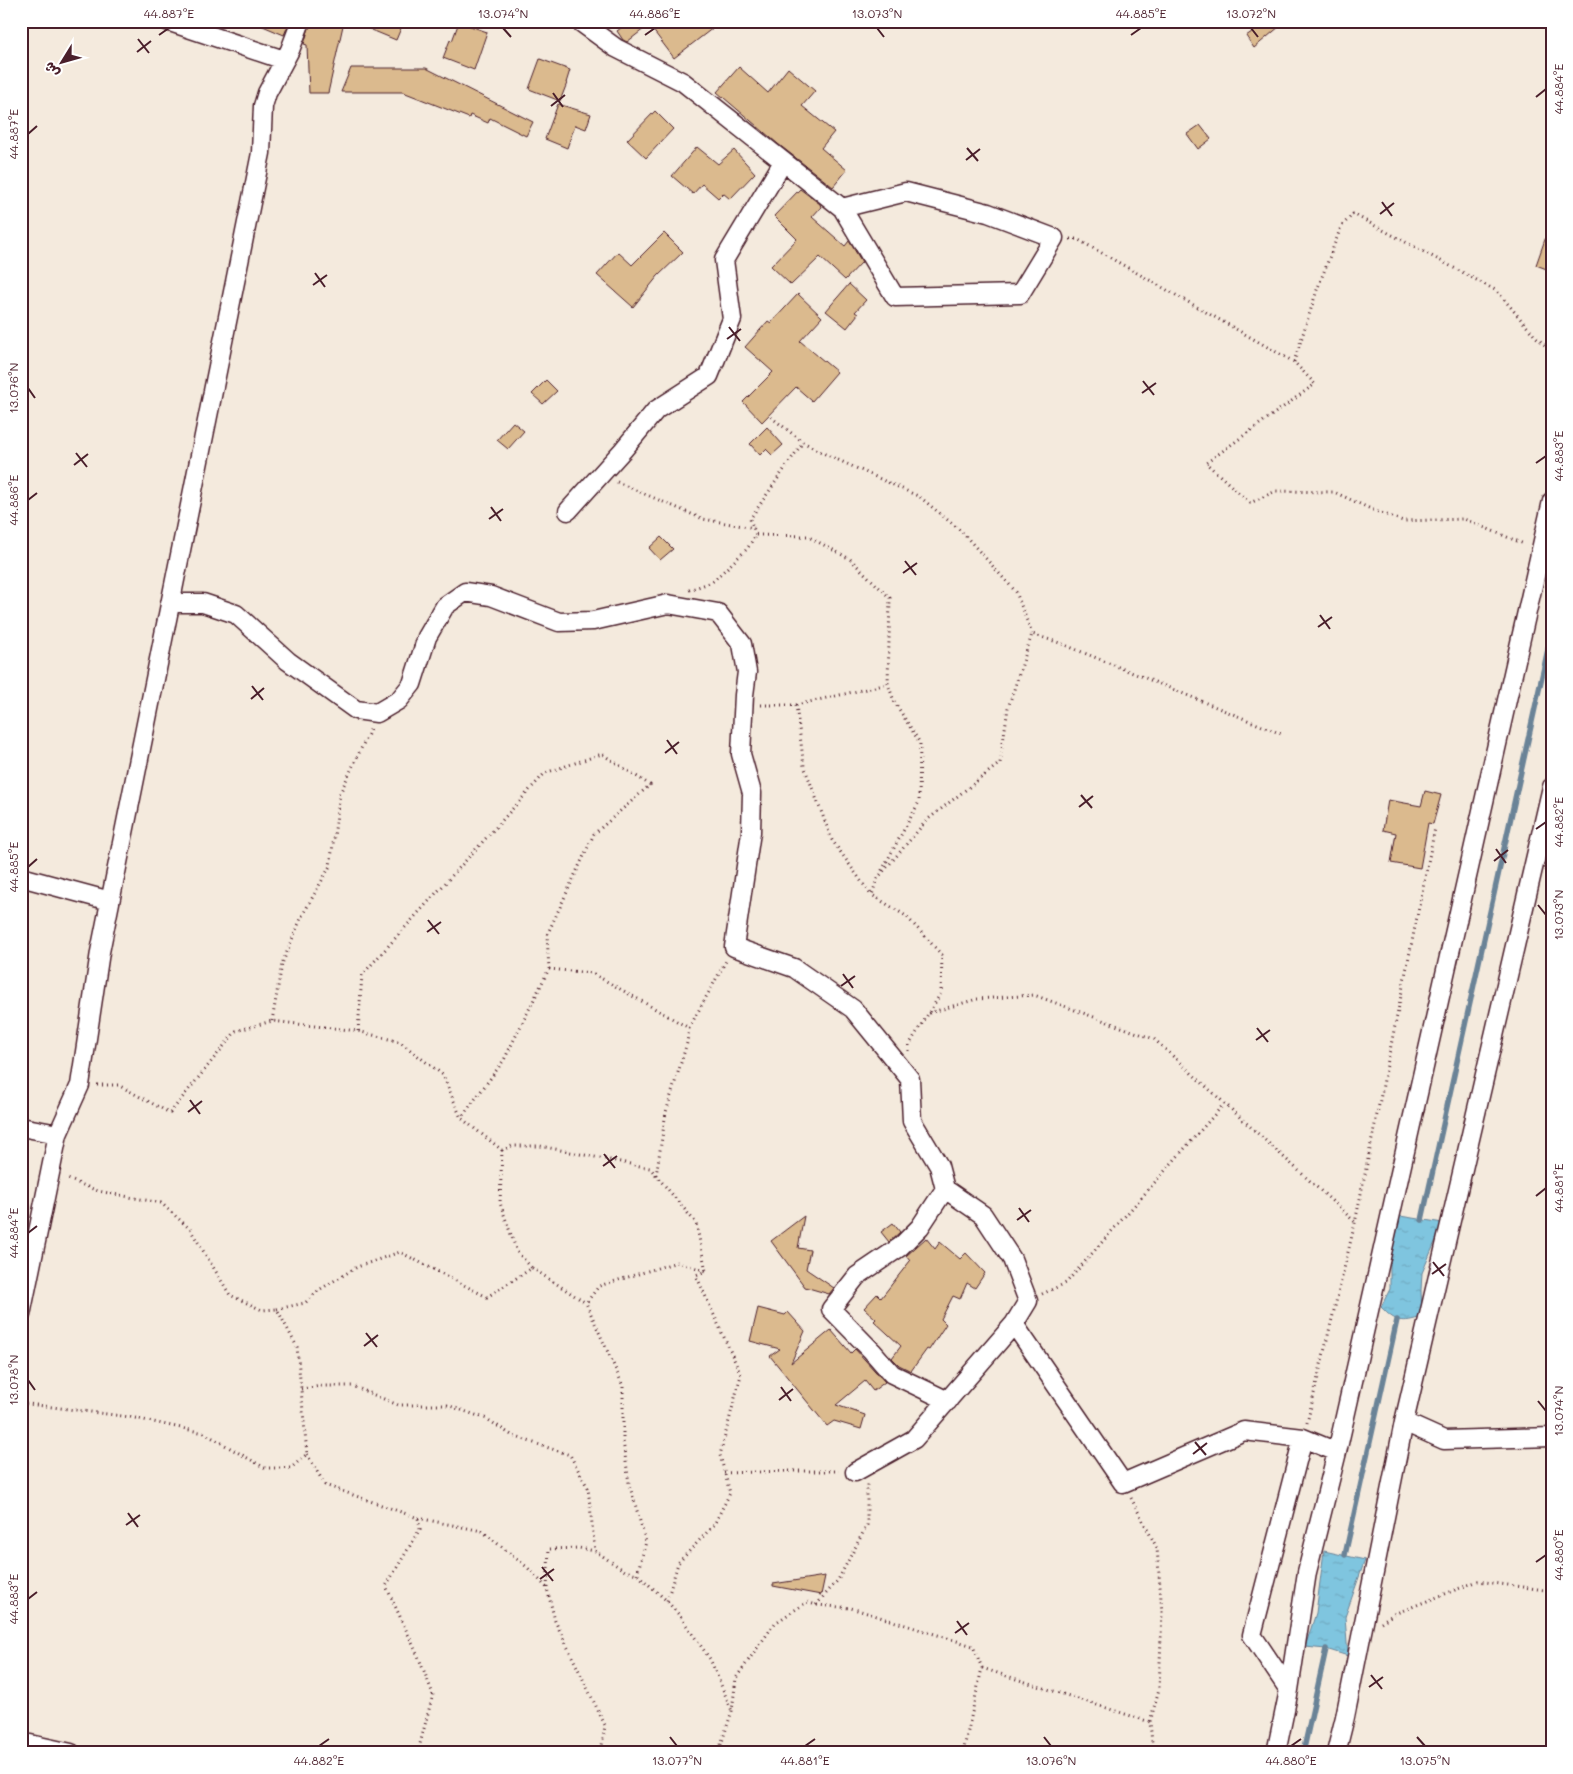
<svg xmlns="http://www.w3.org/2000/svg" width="1573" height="1774" font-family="Mali,'Playpen Sans Arabic',sans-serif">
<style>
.water{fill:url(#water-ripples);stroke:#6a8397}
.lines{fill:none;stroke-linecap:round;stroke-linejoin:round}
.stream{stroke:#6a8397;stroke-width:5.5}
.building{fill:#dbba8e;stroke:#4a1f2b}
.minor-casing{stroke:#4a1f2b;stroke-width:21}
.path{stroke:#4a1f2b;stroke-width:3;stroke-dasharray:1 4;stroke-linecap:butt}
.minor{stroke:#fff;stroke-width:18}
.ticks{fill:none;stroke:#4a1f2b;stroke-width:2}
.neatline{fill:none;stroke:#4a1f2b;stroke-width:2}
.ticks-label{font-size:12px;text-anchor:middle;fill:#4a1f2b}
</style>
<defs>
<pattern id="water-ripples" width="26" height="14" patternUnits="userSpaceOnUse" patternTransform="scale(1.25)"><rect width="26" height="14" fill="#7fc5df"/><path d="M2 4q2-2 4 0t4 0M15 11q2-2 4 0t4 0" fill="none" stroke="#6fa9c0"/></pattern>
</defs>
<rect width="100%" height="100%" fill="#f4eadd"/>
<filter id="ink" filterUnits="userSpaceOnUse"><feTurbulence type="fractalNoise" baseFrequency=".02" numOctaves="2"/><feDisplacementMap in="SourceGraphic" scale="10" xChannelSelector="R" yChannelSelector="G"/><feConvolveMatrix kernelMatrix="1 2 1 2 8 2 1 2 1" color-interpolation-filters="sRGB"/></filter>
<g filter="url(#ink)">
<path class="water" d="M1400 1216 1443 1223 1422 1273 1421 1290 1422 1317C1402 1323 1396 1323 1381 1307L1390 1289V1252Z
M1324 1551 1365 1560 1345 1617 1348 1656 1326 1649 1305 1647 1316 1613Z"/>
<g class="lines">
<path class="stream" d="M1422 1220 1552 631
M1345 1555 1397 1320
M1303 1753 1326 1649"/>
</g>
<path class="building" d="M251 21H290L284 35Z
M311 21H344L328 93H309L307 45 304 44Z
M350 21H404L396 40Z
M630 21H722L674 58 649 25 627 42 623 40 617 31Z
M1268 21H1286L1254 48 1246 36Z
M459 22 487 32 474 70 443 58 450 40 452 41Z
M540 59 570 70 566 83H567L560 101 529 89Z
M739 67 768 93 788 68 815 91 802 106 834 132 821 148 847 170 833 187 778 144 717 92Z
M351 68H426L533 122 526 136 490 118 488 123 470 115 469 118 403 92H341Z
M558 104 591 114 586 129 575 125 567 148 545 139Z
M655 111 673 129 646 158 627 140Z
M1200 125 1211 139 1198 149 1187 134Z
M697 147 718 164 734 150 755 173 730 199 723 193 718 198 702 184 693 194 672 176Z
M800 189 820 204 821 207 812 217 845 246 849 241 862 262 845 280 820 257 791 285 771 266 797 239 774 216Z
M1549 228H1552V271L1536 265Z
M664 233 683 252 658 276 633 307 597 275 618 252 632 265Z
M849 284 866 300 855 312 858 314 847 328 826 311Z
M798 294 822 317 800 341 837 372 812 401 796 387 762 422 743 402 773 372 745 347 768 321 771 323Z
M546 380 557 391 543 404 532 394Z
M513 422 524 431 508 449 497 440Z
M767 427 783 445 772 455 766 449 760 455 750 444Z
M661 537 673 549 660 560 649 548Z
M1425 791 1441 795 1433 824 1428 823 1420 868 1391 863 1396 833 1383 830 1388 800 1421 806Z
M804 1216 798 1248 810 1250 806 1269 834 1288 829 1294 805 1287 771 1241Z
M893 1223 900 1232 889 1242 881 1232Z
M926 1238 935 1249 940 1242 960 1259 966 1253 985 1273 975 1288 967 1283 960 1299 953 1296 941 1319 946 1324 929 1350 927 1349 911 1371 899 1365 892 1358 901 1346 874 1321 876 1319 864 1308 877 1294 881 1298 910 1261 906 1256Z
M758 1308 785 1315 788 1312 805 1331 791 1363 831 1330 851 1353 855 1349 885 1382 873 1391 865 1381 836 1405 865 1415 861 1429 834 1421 827 1426 770 1356 780 1349 750 1341Z
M825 1576 821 1595 773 1586V1584Z"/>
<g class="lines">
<g class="minor-casing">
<path id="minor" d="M167 21 284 60
M579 21 616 48 683 82 842 208 895 297 1020 294 1054 238 988 213 906 192 842 208
M568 511 623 450 656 410 709 376 732 319 724 260 783 162
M170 603H203L236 614 288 661 356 710 377 713 399 700 412 684 427 637 445 606 465 592 491 596 559 622 593 621 668 604 718 613 742 644 747 672 744 695 741 754 752 793 751 832 734 947 794 968 853 1009 910 1079 912 1121 939 1166 945 1189 983 1215 1012 1259 1028 1301 1014 1324 1123 1483 1244 1431 1303 1438 1337 1452
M21 877 110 901
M21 1127 58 1134
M945 1189 920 1227 900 1247 857 1276 831 1309 872 1351 892 1374 948 1401
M21 1315 58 1134 80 1085 100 952 261 153 263 106 267 93 290 50 301 21
M1404 1422 1444 1440 1552 1437
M855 1472 914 1439 1014 1324
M1289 1690 1252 1635 1303 1438
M21 1742 71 1753
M1276 1753 1289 1690 1307 1572 1337 1452 1552 501
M1336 1753 1345 1717 1404 1422 1552 787"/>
</g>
<path class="path" d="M1070 239H1077L1294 362 1315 384 1206 463 1250 503 1276 491 1334 492 1373 510 1403 521 1464 519 1524 544
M1294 362 1317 290 1341 227 1353 214 1497 291 1534 335 1552 352
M771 417 803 442 825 454 920 497 961 531 1016 592 1032 634
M617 482 703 519 754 528
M756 535 807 536 850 559 890 598 888 684 894 701 920 743 919 802 881 872
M689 590 712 582 747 549 756 535 750 519 803 442
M761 705H796L888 684
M796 705 804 766 832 840 871 895
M549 969 592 973 689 1028 687 1043 666 1112 656 1176
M929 1013 977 999 1034 995 1154 1039 1355 1222
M272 1021 282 964 301 918 330 866 340 793 370 730 369 728
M689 1028 726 961
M358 1031 362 975 545 773 602 754 650 785 594 834 547 935 549 969 504 1060 461 1118
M909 1051V1045L941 993 942 955 906 916 872 895 877 879 927 820 1000 763 1008 708 1032 634 1060 643 1284 735
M97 1085H118L170 1113 236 1031 272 1021 358 1031 400 1042 443 1075 461 1118 502 1150 512 1146H540L650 1168 696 1223 706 1271
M532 1268 586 1303
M1042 1294 1066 1283 1224 1104
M277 1309 305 1303 319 1290 357 1267 400 1252 487 1297 532 1268 517 1252 500 1203 502 1150
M301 1389 321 1386H353L398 1405H447L487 1419 513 1436 570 1455 588 1488 595 1551
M21 1403 130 1417 204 1433 265 1468H291L307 1454 297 1347 277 1309 262 1310 230 1295 190 1229 161 1203 98 1191 65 1178
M1307 1423 1355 1223 1435 828
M307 1454 325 1485 418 1518 420 1529 386 1586 418 1656 433 1694 419 1748 401 1753
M724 1473 788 1471H839
M1131 1498 1157 1548 1162 1612 1159 1689 1150 1722
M418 1518 482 1531 528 1568 547 1588 555 1621 605 1725 601 1753
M637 1574 646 1542 629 1483 623 1441V1386L586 1303 599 1286 677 1262 706 1271 696 1275 741 1375 720 1455 730 1493 714 1525 678 1563 667 1601
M547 1588 549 1549 579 1548 595 1551 625 1571 637 1574 667 1601 680 1616 710 1659 732 1711
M816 1605 838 1580 867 1525V1484
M1381 1622 1394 1614 1478 1581 1552 1591
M982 1668 1150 1722 1153 1753
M716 1753 719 1751 732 1711 736 1678 775 1623 807 1602 816 1605 851 1608 973 1646 982 1668 963 1753"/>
<use href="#minor" class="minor"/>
</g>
</g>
<path class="ticks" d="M503 28 511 37M877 28 884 37M1251 28 1258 37M159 35 169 28M645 35 655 28M1131 35 1141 28M138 39 149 53M137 52 151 41M553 93 563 107M1536 97 1546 89M551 106 565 95M28 134 37 126M967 148 978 161M966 160 980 149M1382 202 1392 216M1380 214 1394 203M315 273 325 287M313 285 327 275M729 327 740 341M727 339 741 329M1143 381 1154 395M28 388 35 398M1142 393 1156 383M76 453 87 467M1536 463 1546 456M74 465 88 454M28 500 37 493M491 507 501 521M489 519 503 509M905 561 916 575M903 573 917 563M1320 615 1330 629M1318 627 1332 617M252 686 263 700M251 699 264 688M667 740 677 754M665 753 679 742M1081 795 1092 808M1079 807 1093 796M1536 829 1546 822M1496 849 1506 863M1494 861 1508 850M28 867 37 859M1538 905 1546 915M428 920 439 934M427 932 441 922M843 974 853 988M841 986 855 976M1257 1028 1268 1042M1256 1040 1270 1030M190 1100 200 1114M188 1112 202 1101M604 1154 615 1168M603 1166 617 1156M1536 1196 1546 1188M1019 1208 1029 1222M1017 1220 1031 1210M28 1233 37 1226M1433 1262 1444 1276M1432 1274 1446 1264M366 1333 377 1347M364 1346 378 1335M28 1380 35 1390M781 1387 791 1401M779 1400 793 1389M1538 1401 1546 1411M1195 1442 1206 1455M1193 1454 1207 1443M128 1513 138 1527M126 1525 140 1515M1536 1562 1546 1555M542 1567 553 1581M540 1579 554 1569M28 1599 37 1592M957 1621 967 1635M955 1633 969 1623M1371 1675 1382 1689M1369 1687 1383 1677M670 1737 677 1746M1044 1737 1051 1746M1417 1737 1425 1746M319 1746 329 1739M805 1746 815 1739M1291 1746 1301 1739"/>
<rect width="1573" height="1774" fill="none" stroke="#fff" stroke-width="55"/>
<g transform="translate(62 62) rotate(233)" stroke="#ffffff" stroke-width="4" paint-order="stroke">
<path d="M0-4L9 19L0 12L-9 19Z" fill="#4a1f2b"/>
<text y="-8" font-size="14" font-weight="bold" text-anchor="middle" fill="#4a1f2b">ش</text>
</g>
<rect x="28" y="28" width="1518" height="1718" class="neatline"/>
<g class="ticks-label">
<text x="169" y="18">44.887°E</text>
<text x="503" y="18">13.074°N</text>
<text x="655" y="18">44.886°E</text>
<text x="877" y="18">13.073°N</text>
<text x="1141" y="18">44.885°E</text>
<text x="1251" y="18">13.072°N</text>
<text transform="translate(1559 89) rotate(-90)" y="4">44.884°E</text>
<text transform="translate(14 134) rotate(-90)" y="4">44.887°E</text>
<text transform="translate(14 388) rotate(-90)" y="4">13.076°N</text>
<text transform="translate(1559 456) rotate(-90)" y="4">44.883°E</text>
<text transform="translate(14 500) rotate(-90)" y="4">44.886°E</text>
<text transform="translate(1559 822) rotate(-90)" y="4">44.882°E</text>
<text transform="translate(14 867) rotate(-90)" y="4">44.885°E</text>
<text transform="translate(1559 915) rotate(-90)" y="4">13.073°N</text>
<text transform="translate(1559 1188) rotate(-90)" y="4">44.881°E</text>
<text transform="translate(14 1233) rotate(-90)" y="4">44.884°E</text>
<text transform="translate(14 1380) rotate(-90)" y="4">13.078°N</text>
<text transform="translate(1559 1411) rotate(-90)" y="4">13.074°N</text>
<text transform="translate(1559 1555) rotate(-90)" y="4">44.880°E</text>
<text transform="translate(14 1599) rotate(-90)" y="4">44.883°E</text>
<text x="319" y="1765">44.882°E</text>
<text x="677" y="1765">13.077°N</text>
<text x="805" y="1765">44.881°E</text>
<text x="1051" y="1765">13.076°N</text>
<text x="1291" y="1765">44.880°E</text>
<text x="1425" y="1765">13.075°N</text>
</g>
</svg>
